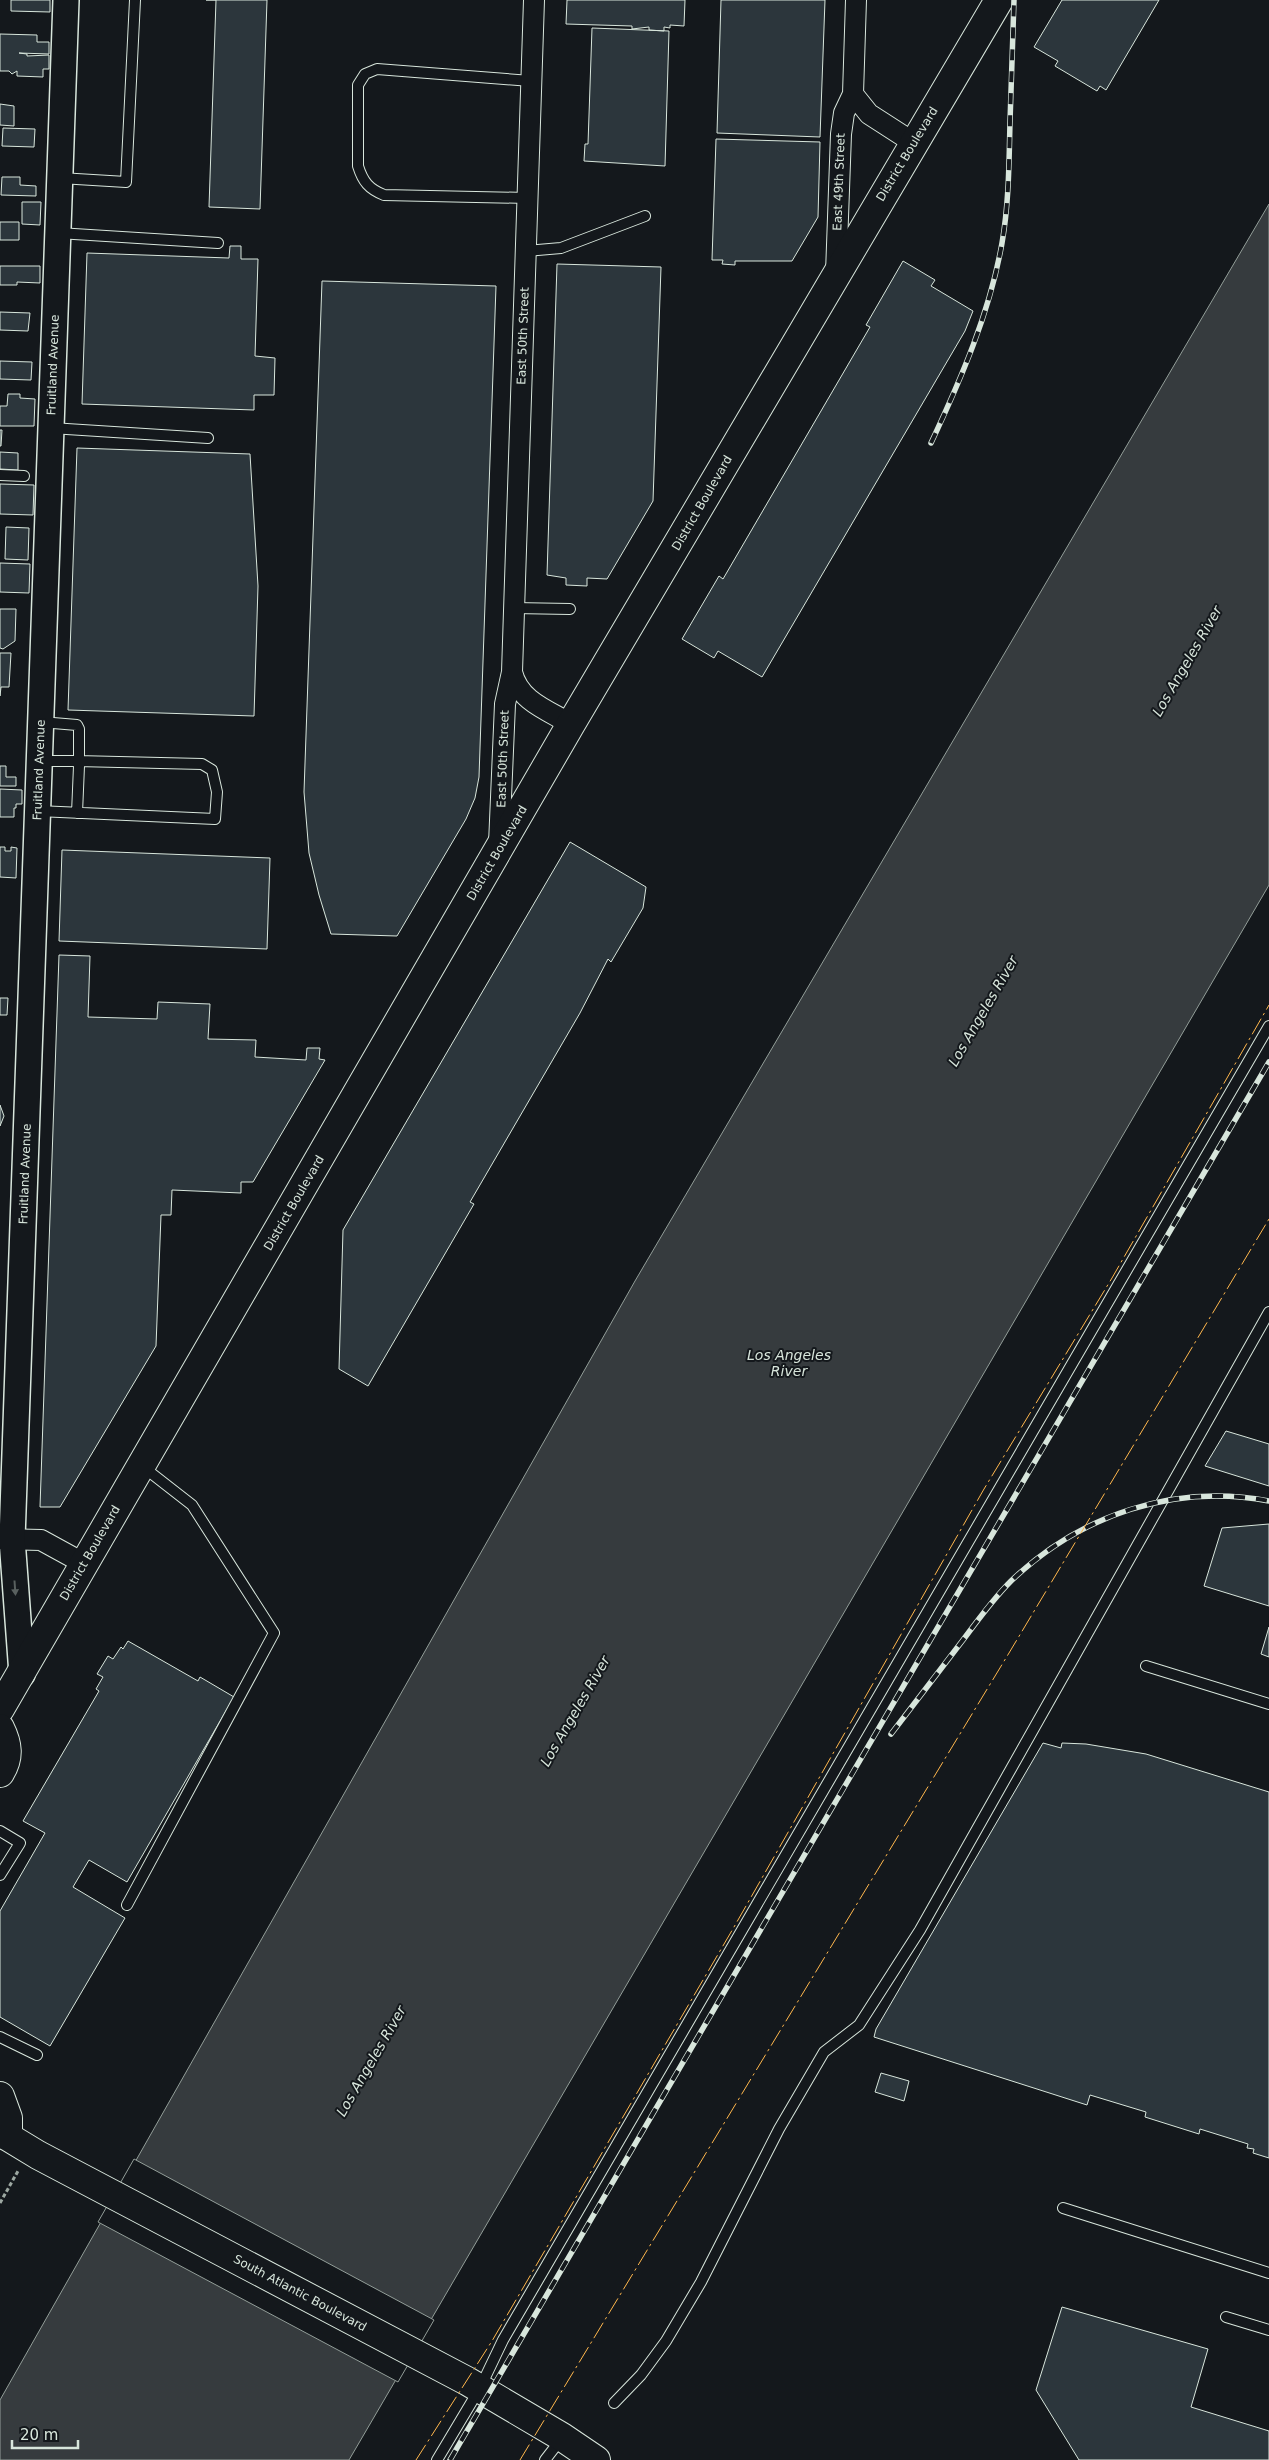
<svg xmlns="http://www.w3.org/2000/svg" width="1269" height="2460" font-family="'DejaVu Sans',sans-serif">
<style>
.water{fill:#363b3e;stroke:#939e99}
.pier{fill:#14181c;stroke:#939e99}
.building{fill:#2c363c;stroke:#d8e6dc}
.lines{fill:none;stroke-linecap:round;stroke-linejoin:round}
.service-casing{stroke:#d8e6dc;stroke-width:12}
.minor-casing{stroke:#d8e6dc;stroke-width:22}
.tertiary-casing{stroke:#d8e6dc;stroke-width:28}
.secondary-casing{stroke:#d8e6dc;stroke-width:30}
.primary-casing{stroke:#d8e6dc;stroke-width:30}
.path{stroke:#9da8a2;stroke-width:3;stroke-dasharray:4 2.5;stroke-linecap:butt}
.service{stroke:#14181c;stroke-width:10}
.minor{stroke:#14181c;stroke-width:20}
.tertiary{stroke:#14181c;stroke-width:25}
.secondary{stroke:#14181c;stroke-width:28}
.primary{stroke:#14181c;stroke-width:28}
.rail-casing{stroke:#d8e6dc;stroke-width:5.5}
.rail{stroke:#14181c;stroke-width:4;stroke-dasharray:11;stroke-linecap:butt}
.power{stroke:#ffb74d;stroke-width:1;stroke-dasharray:18 4 2.5 4;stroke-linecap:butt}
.oneway{fill:#59605f}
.labels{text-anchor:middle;stroke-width:4;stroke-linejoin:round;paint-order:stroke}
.street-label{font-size:12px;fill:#d8e6dc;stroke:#14181c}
.water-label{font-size:14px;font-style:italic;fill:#d8e6dc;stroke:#14181c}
</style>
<rect width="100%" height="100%" fill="#14181c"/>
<path class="water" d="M1269 204V885L349 2460H0V2400L635 1281Z"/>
<path class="pier" d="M134 2159 434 2320 398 2382 98 2222Z"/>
<path class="building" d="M11 0H50V12L11 11Z
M206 0H267L260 209 209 207 216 0Z
M567 0H685L684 26 670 25V28L664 27V31L649 30V27L632 29V26L566 24Z
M721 0H825L820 137 717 133Z
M1062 0H1159L1106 90 1100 86 1097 91 1055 66 1058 61 1034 47Z
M592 28 669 31 665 166 584 161 585 144H588Z
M0 34 37 35V42H49V54L19 53 27 54V56L49 55V69H43V77L17 76V71L12 74 9 71H0Z
M0 104 14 106V126L0 125Z
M3 128 35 129 34 147 2 146Z
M716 139 820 142 818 217 792 261H735V265L722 264 723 260H712Z
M2 177H20V185L36 186V196L1 195Z
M22 202H41L40 225 22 224Z
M0 222H19V240H0Z
M230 246H241V259H258L255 356 275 358 274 395H254V410L82 404 87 253 229 258Z
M903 261 935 280 931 286 973 311 965 331 762 677 718 651 714 658 682 639 719 576 723 579 870 327 866 325Z
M557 264 661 267 653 501 607 579 587 578V586L566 585V578L547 575Z
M0 266H40V283L17 282V285H0Z
M322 281 496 286 479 777 475 798 466 819 397 936 331 934 319 895 309 853 304 792Z
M0 312 30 313 28 331 0 330Z
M0 361 32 362 31 380 0 379Z
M8 394H20V398L35 399 34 426H0V406H7Z
M0 430H2L1 446H0Z
M77 448 250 454 258 586 254 716 68 710Z
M0 452 18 453V470L0 469Z
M0 484 34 485 33 515 0 514Z
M6 527 29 528 28 560 5 559Z
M0 563 30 564 29 593 0 592Z
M0 609H16L15 641 3 649 0 648Z
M0 653H11L9 687H1L0 696Z
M0 766H6V777H16V786H0Z
M0 789 22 790V804H16V808H14V817H0Z
M570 842 646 887 643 908 611 962 608 959 580 1013 470 1202 474 1204 368 1386 339 1369 343 1230Z
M0 847H5V851H11V847L17 848 16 878 0 877Z
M62 850 270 858 267 949 59 941Z
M59 955 90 956 88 1017 157 1019 158 1002 210 1004 208 1039 256 1040 255 1057 306 1060 307 1048H320L319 1059 325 1060 253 1182H241V1193L172 1190 171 1215H161L156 1346 60 1507H40Z
M0 998H8L7 1015H0Z
M0 1105 4 1116 0 1126Z
M1226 1431 1269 1444V1486L1205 1466Z
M1269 1524V1606L1204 1586 1222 1528Z
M1269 1627V1657L1261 1654Z
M128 1641 198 1681 200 1677 234 1697 127 1882 89 1860 73 1887 125 1918 50 2046 0 2017V1911L45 1833 23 1821 99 1691 96 1689 103 1677 97 1674 108 1656 113 1659 121 1647 123 1649Z
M1043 1743 1061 1748 1062 1743 1086 1744 1146 1754 1269 1792V2158L1253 2153 1254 2149 1247 2148 1248 2144 1200 2129 1199 2134 1145 2117 1146 2112 1090 2095 1087 2105 874 2037 876 2029Z
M881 2073 909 2081 904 2101 875 2092Z
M1062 2307 1208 2349 1191 2407 1269 2431V2460H1079L1036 2390Z"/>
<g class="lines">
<g class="service-casing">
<path id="service" d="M60 178 126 182 135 0
M527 198 384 195C369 189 363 182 358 166V85L365 74 377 69 531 81
M58 233 218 243
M526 251 561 248 645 216
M51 428 208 438
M0 475 24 476
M514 608 570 609
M39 761H77L79 759V729L77 725 41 722
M38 811 215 819 217 792 212 770 202 764 77 761 79 766 77 813
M1146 1666 1269 1704
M0 1831 20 1843 0 1875
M127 1905 274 1633 192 1505 142 1466
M0 2037 37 2055
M1063 2208 1269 2273
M1226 2317 1269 2330
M614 2403 641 2375 666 2341 701 2282 779 2129 824 2052 859 2025 920 1930 1269 1312
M437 2460 480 2388 503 2340 1269 1026
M545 2460 562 2438"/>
</g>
<g class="minor-casing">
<path id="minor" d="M534 0 512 672C519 701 547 710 571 724
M853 94 869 114 914 143
M836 273 841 134 844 113 853 94 856 0
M499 844 505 704 512 672
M0 1539 41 1540 83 1563"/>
</g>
<g class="tertiary-casing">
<path id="tertiary" d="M22 1674 12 1539 66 0"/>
</g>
<g class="secondary-casing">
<path id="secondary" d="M0 1709 571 724 999 0"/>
</g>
<g class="primary-casing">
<path id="primary" d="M0 1728C8 1744 10 1757 0 1773
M0 2096 8 2118V2137
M0 2132 38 2155 467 2381 562 2437 596 2460"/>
</g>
<path class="path" d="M0 2203 18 2171"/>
<use href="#service" class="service"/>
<use href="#minor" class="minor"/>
<use href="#tertiary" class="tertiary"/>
<use href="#secondary" class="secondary"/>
<use href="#primary" class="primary"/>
<g class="rail-casing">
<path id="rail" d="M931 443C961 379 990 312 1002 243 1009 203 1009 162 1010 122 1011 81 1013 41 1014 0
M891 1734C915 1703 939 1671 963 1640 978 1620 993 1599 1011 1581 1080 1515 1174 1483 1269 1501
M450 2460 1269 1062"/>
</g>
<use href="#rail" class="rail"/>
<path class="power" d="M416 2460 492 2341 734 1927 984 1489 1112 1278 1269 1005
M520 2460 1009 1653 1269 1219"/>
</g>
<defs><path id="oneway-solid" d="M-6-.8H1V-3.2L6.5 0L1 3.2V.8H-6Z" transform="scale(1.25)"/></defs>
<use class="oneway" href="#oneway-solid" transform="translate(15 1588) rotate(86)"/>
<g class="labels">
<g class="street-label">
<text transform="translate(907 154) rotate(-59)" y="4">District Boulevard</text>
<text transform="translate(839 182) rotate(-88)" y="4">East 49th Street</text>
<text transform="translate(523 336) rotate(-88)" y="4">East 50th Street</text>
<text transform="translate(53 365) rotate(-88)" y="4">Fruitland Avenue</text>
<text transform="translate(702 503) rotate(-60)" y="4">District Boulevard</text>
<text transform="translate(503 759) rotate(-88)" y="4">East 50th Street</text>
<text transform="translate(39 770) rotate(-88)" y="4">Fruitland Avenue</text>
<text transform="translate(497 853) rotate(-60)" y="4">District Boulevard</text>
<text transform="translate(25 1174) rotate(-88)" y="4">Fruitland Avenue</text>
<text transform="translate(294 1203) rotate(-60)" y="4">District Boulevard</text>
<text transform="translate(90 1553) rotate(-60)" y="4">District Boulevard</text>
<text transform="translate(300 2293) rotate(28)" y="4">South Atlantic Boulevard</text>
</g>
<g class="water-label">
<text transform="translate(1187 661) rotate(-60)" y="5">Los Angeles River</text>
<text transform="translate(983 1011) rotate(-60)" y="5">Los Angeles River</text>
<text x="789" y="1360">Los Angeles<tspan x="789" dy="16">River</tspan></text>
<text transform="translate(575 1711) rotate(-60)" y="5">Los Angeles River</text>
<text transform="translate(371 2061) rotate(-60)" y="5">Los Angeles River</text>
</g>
</g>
<path d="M12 2440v8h66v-8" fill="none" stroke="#d8e6dc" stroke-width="2.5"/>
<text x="20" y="2440" font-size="15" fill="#d8e6dc" stroke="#14181c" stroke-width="4" paint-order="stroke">20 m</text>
</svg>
